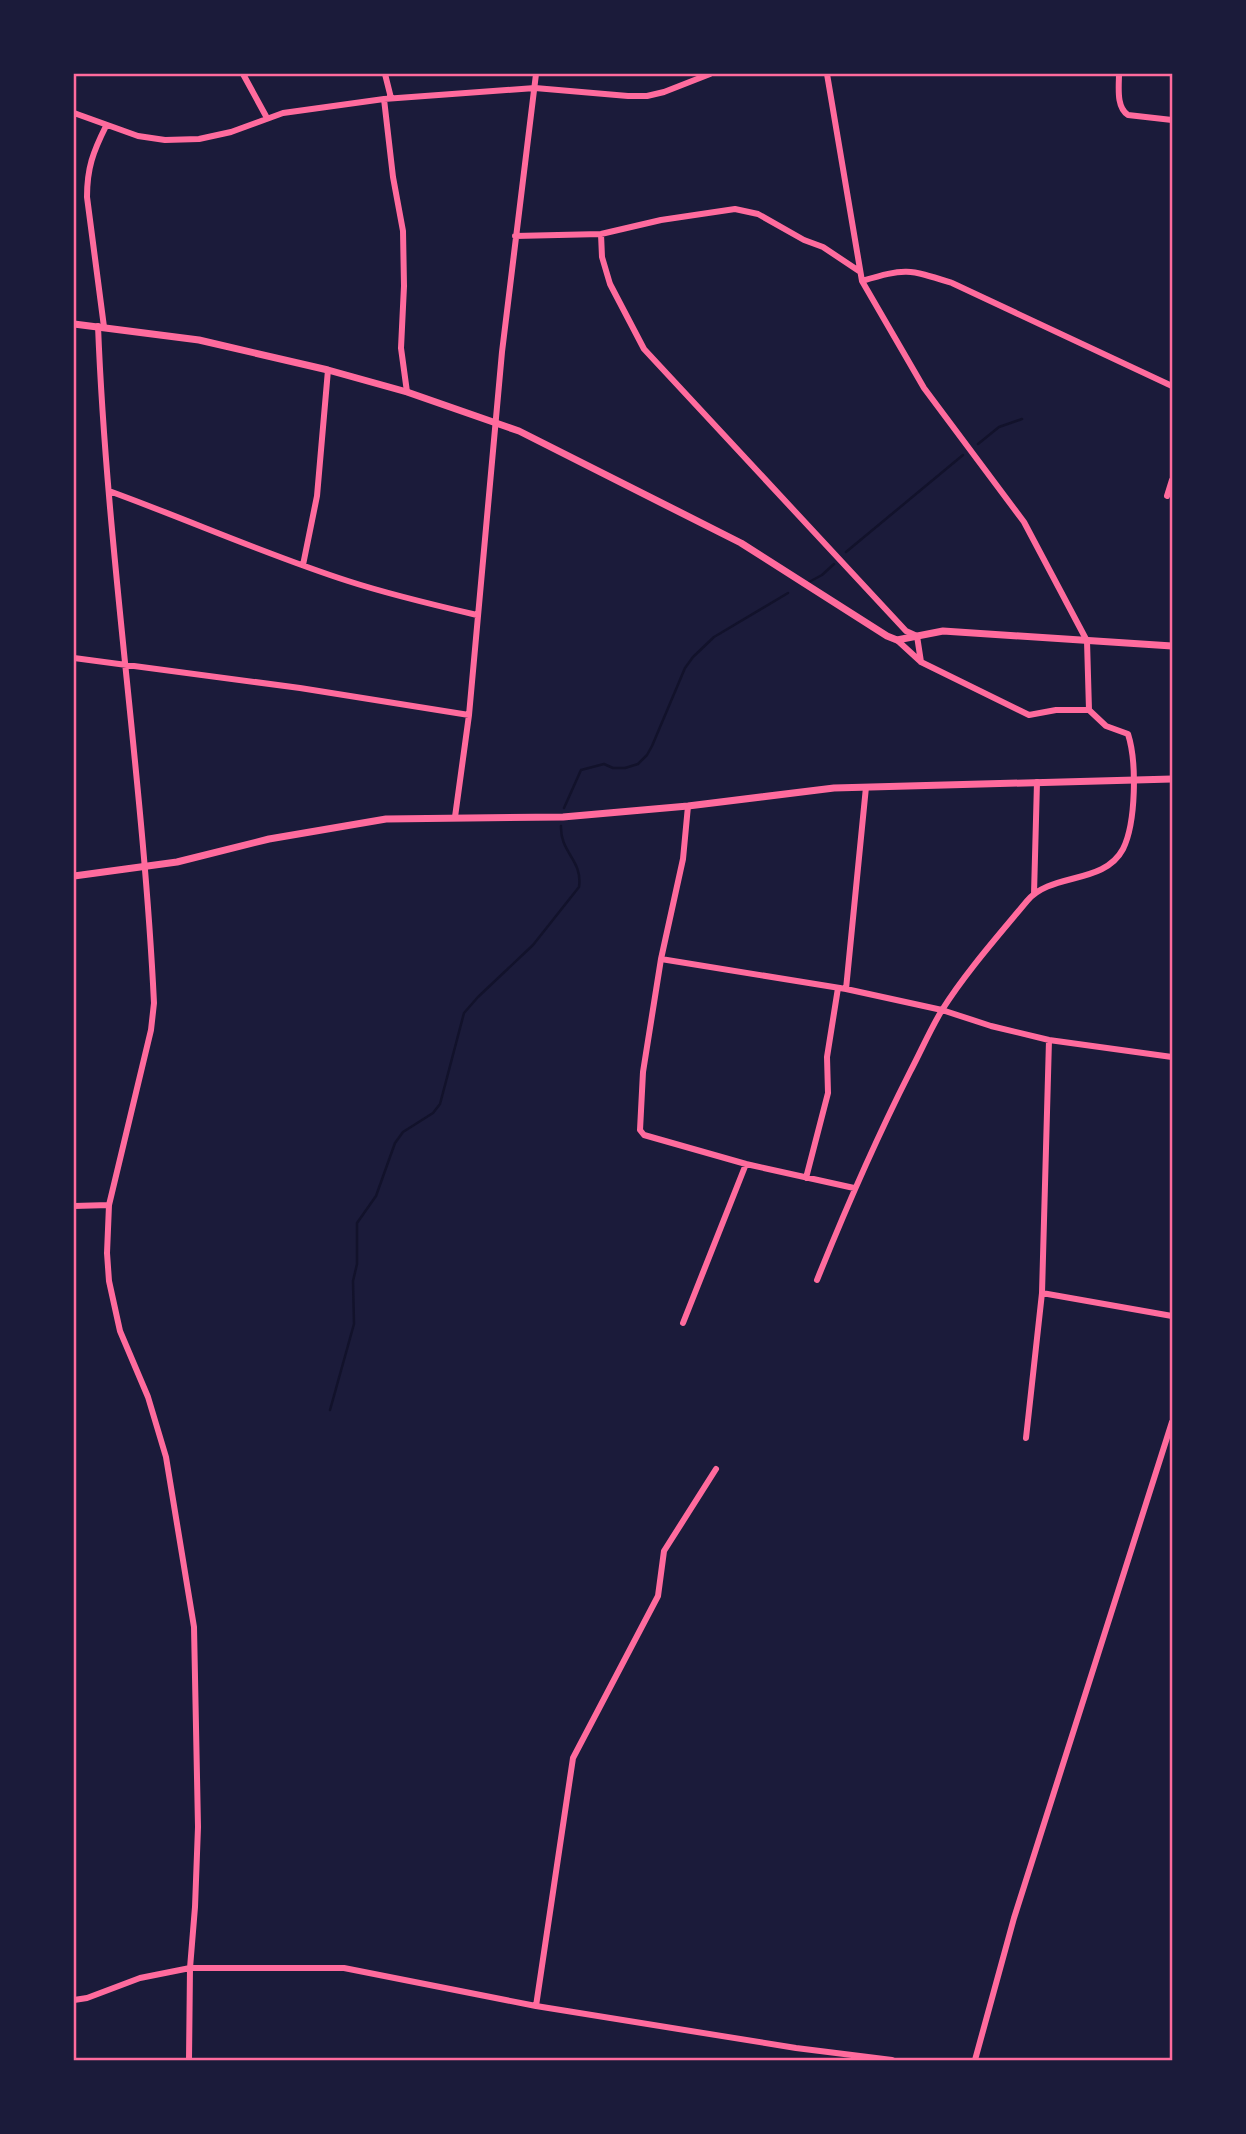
<svg xmlns="http://www.w3.org/2000/svg" width="1246" height="2134" font-family="'Exo 2',sans-serif">
<style>
.lines{fill:none;stroke-linecap:round;stroke-linejoin:round}
.stream{stroke:#12122b;stroke-width:2.5}
.minor{stroke:#ff6b9d;stroke-width:6}
.tertiary{stroke:#ff6b9d;stroke-width:7}
.neatline{fill:none;stroke:#ff6b9d;stroke-width:2.5}
</style>
<rect width="100%" height="100%" fill="#1b1b3a"/>
<g class="lines">
<path class="stream" d="M978 444 999 427 1022 419
M846 552 963 455
M809 582 822 575 834 564
M564 808 581 770 604 764 613 768H625L638 764 647 755 652 746 685 668 693 657 714 637 788 593
M330 1410 354 1324 353 1281 357 1264V1223L376 1196 395 1143 403 1132 433 1113 440 1104 464 1013 478 997 533 945 579 887C583 860 560 853 561 826"/>
<path class="minor" d="M243 74 267 118
M385 74 391 98
M1119 74C1119 87 1116 107 1128 115L1172 120
M384 99 393 177 403 231 404 286 401 348 407 392
M74 113 138 136 165 140 199 139 231 132 283 113 384 99 535 88 628 96H647L664 92 710 74
M601 234 602 257 610 284 644 349 906 631 917 636 921 662
M515 236 601 234 661 220 735 209 758 214 804 240 823 247 859 271
M862 281C906 268 908 269 952 283L1172 386
M98 326C107 553 143 777 154 1003L151 1030 109 1205 107 1253 109 1281 120 1331 148 1397 166 1457 194 1627 198 1827 195 1907 190 1968 189 2060
M104 327 87 197C87 168 93 152 106 126
M109 491C189 520 267 555 348 581 391 595 434 605 477 615
M1167 496 1172 480
M303 565 317 496 328 370
M897 640 921 662 1029 715 1056 710H1089
M74 658 300 688 469 715
M688 806 683 859 661 959 643 1072 640 1130 644 1135 746 1164 854 1188
M455 817 469 715 502 352 536 74
M1034 894 1037 782
M661 959 846 989 942 1010 991 1026 1049 1040 1172 1057
M846 989 866 787
M806 1178 828 1093 827 1057 838 988
M74 1206 109 1205
M817 1280C846 1208 875 1141 910 1072 921 1051 930 1030 942 1010 966 972 998 936 1027 901 1051 872 1104 885 1123 849 1136 823 1137 762 1128 734L1106 726 1089 710 1087 641 1024 522 924 388 862 281 827 74
M1042 1293 1172 1316
M683 1323 746 1164
M1026 1438 1042 1293 1049 1040
M74 2000 87 1998 140 1978 190 1968H344L536 2006 796 2048 892 2060
M536 2006 573 1758 658 1596 664 1551 716 1469
M975 2060 1014 1918 1172 1422"/>
<path class="tertiary" d="M74 324 199 340 328 370 407 392 519 431 741 543 887 636 897 640 943 631 1172 646
M74 876 177 862 269 839 386 819 563 817 688 806 834 788 1172 779"/>
</g>
<rect width="1246" height="2134" fill="none" stroke="#1b1b3a" stroke-width="150"/>
<rect x="75" y="75" width="1096" height="1984" class="neatline"/>
</svg>
